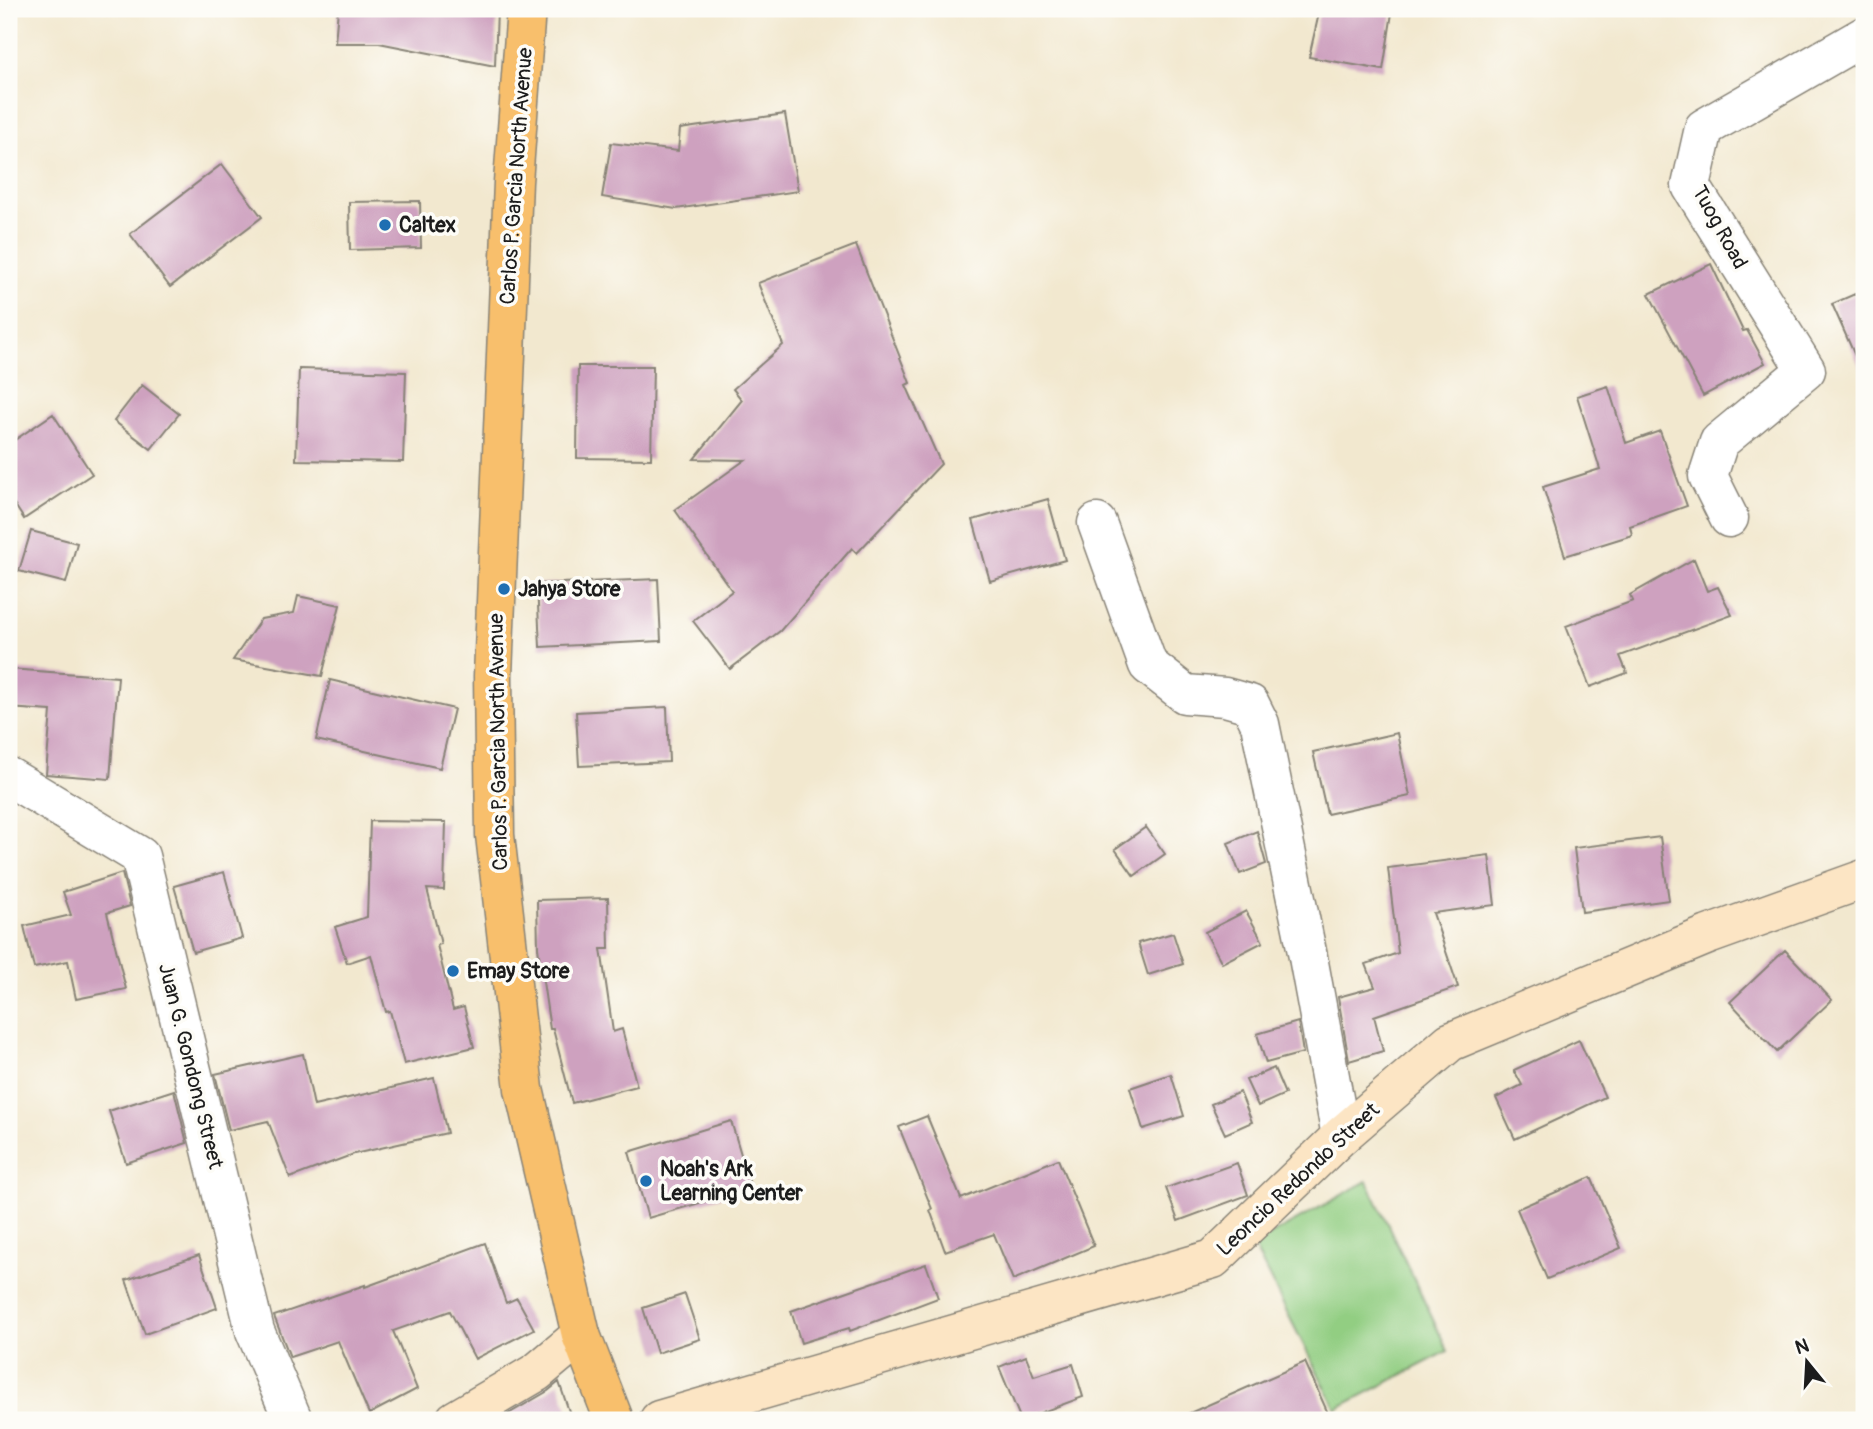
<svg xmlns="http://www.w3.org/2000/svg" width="1873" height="1429" font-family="Pangolin,sans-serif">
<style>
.green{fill:#92ce82;stroke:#57754f;stroke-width:2}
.building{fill:#cea1bf}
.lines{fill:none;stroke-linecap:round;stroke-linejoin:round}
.street-casing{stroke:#878276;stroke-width:41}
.secondary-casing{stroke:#878276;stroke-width:41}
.primary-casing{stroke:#878276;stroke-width:41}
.street{stroke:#fff;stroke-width:38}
.secondary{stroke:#fce5c4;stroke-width:38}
.primary{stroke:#f8bf6c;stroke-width:38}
.poi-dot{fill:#1f6fb2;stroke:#fdfcf7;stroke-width:2.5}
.labels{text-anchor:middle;stroke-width:7;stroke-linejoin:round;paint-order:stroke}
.street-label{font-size:21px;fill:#1c1c1c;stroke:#fdfcf7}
.poi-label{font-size:21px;font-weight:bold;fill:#1c1c1c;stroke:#fdfcf7;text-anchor:start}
</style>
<rect width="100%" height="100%" fill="#fdfcf7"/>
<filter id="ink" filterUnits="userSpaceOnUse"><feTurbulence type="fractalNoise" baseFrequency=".0143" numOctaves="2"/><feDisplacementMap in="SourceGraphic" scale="14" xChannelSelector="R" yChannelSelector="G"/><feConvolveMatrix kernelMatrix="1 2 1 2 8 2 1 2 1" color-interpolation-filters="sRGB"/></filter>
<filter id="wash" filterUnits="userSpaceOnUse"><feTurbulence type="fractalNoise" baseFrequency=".00686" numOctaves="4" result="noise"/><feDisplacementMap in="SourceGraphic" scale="28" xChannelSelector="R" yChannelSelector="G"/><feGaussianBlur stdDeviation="1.57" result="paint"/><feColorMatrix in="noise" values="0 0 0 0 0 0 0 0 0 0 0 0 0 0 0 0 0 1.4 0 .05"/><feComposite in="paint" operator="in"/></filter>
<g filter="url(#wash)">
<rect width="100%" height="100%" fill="#f2e8cf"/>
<path class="green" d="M1367 1181 1448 1351 1336 1409 1253 1245Z"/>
<g id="blocks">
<path class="building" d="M338 9H497L495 66 379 43H335Z
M1320 9H1363L1392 13 1383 70 1309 57Z
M785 114 798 191 676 209 602 197 611 143 678 151 680 129Z
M222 164 262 217 170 287 130 234Z
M420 201 421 248 350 250 349 202Z
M856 245 910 383 906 385 941 464 857 553 852 548 780 631 730 669 693 621 732 591 675 510 745 460 694 459 742 400 733 389 783 345 758 283Z
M1711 264 1743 331 1747 330 1765 363 1703 396 1649 294Z
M1864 290V376L1832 304Z
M578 366H653L651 459 577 458Z
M299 369 406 372 403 462 296 460Z
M142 385 179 414 151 449 114 421Z
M1608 386 1626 443 1660 431 1687 506 1630 526 1632 535 1565 556 1543 487 1600 469 1577 396Z
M53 414 92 474 24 519 9 496V444Z
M1048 499 1065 560 990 581 973 520Z
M31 531 77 543 66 583 19 571Z
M1694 559 1707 591 1718 587 1732 615 1620 656 1627 673 1590 687 1566 626 1633 601 1630 595Z
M658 579 661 641 540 647 537 584Z
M298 596 340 605 322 676 233 660 261 619 294 613Z
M9 669 118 677 110 779 46 774 51 711 9 708Z
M330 680 454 709 440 768 316 740Z
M667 707 669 762 579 766 576 712Z
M1397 733 1410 796 1327 814 1313 752Z
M370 821 446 822 444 890 427 889 441 944 437 945 453 1010 464 1007 474 1047 404 1064 390 1011 386 1012 371 955 347 963 335 927 367 917Z
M1146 827 1165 854 1134 876 1115 849Z
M1257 831 1266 864 1240 874 1228 843Z
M1660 837 1669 900 1582 912 1574 848Z
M1489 855 1495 905 1433 913 1458 987 1374 1016 1383 1051 1349 1061 1338 997 1375 987 1366 964 1398 953 1388 868Z
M224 872 242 938 193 952 174 886Z
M122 873 130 906 107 913 126 989 76 999 68 961 34 968 24 926 71 915 63 892Z
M608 898 609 949H601L613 1032 622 1029 637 1086 572 1103 553 1029H550L538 948 537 900Z
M1246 911 1263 942 1222 963 1205 932Z
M1173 933 1183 964 1148 975 1138 943Z
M1785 950 1832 1000 1777 1052 1730 1002Z
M1298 1022 1303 1053 1266 1063 1257 1034Z
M1579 1040 1605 1097 1515 1139 1496 1098 1522 1085 1514 1070Z
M303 1054 314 1106 434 1078 447 1133 354 1154 290 1178 268 1121 229 1130 215 1074Z
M1274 1068 1285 1094 1258 1106 1246 1080Z
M1171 1074 1184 1116 1143 1129 1130 1088Z
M174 1090 187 1143 126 1163 109 1111Z
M1240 1092 1252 1122 1225 1134 1211 1104Z
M927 1116 961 1199 1058 1159 1094 1246 1013 1280 994 1234 945 1251 930 1210 932 1209 899 1127Z
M731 1121 751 1188 648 1218 629 1152Z
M1237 1163 1248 1195 1178 1221 1166 1188Z
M1591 1177 1621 1248 1547 1279 1517 1209Z
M485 1243 506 1303 517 1298 534 1329 475 1359 450 1311 393 1331 417 1389 369 1414 338 1341 290 1357 274 1316 365 1285V1287Z
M199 1255 217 1308 145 1334 126 1280Z
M926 1264 938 1298 850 1331 849 1328 801 1343 791 1311Z
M685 1294 700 1339 657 1353 643 1308Z
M1026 1356 1034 1376 1073 1364 1083 1397 1021 1420 999 1367Z
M1305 1362 1331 1420H1174Z
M559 1382 572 1420H498L548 1391Z"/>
</g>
</g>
<g filter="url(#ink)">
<use href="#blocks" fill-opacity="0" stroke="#878276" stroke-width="2"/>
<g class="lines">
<g class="street-casing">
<path id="street" d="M1729 518 1708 476 1719 442 1806 370 1691 186 1704 128 1864 36
M1097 523 1148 665 1185 694 1225 697 1250 704 1260 724 1308 957 1341 1136
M9 777 140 856 255 1331 293 1420"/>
</g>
<g class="secondary-casing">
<path id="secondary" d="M455 1420 537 1372 581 1335
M659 1420 1213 1259 1341 1136 1450 1042 1708 935 1864 879"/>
</g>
<g class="primary-casing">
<path id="primary" d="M526 9 513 182 493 676 495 835 524 1089 581 1335 614 1420"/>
</g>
<use href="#street" class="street"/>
<use href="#secondary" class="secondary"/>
<use href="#primary" class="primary"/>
</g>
</g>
<g class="poi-dot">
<circle cx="385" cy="225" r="7"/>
<circle cx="504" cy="589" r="7"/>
<circle cx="453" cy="971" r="7"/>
<circle cx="646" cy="1181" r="7"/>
</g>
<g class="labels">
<g class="street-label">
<text transform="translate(516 176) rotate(-86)" y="7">Carlos P. Garcia North Avenue</text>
<text transform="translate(1720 227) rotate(61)" y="7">Tuog Road</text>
<text transform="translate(498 742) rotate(-91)" y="7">Carlos P. Garcia North Avenue</text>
<text transform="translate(191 1066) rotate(76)" y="7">Juan G. Gondong Street</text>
<text transform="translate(1298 1179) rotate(-43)" y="7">Leoncio Redondo Street</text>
</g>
<g class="poi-label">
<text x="399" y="232">Caltex</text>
<text x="518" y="596">Jahya Store</text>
<text x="467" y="978">Emay Store</text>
<text x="660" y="1176">Noah's Ark<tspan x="660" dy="24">Learning Center</tspan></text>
</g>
</g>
<rect width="1873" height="1429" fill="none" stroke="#fdfcf7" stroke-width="35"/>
<g transform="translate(1807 1362) rotate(342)" stroke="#fdfcf7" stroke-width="5" paint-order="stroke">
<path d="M0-5L12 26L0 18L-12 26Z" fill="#1c1c1c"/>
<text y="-10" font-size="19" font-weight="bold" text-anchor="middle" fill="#1c1c1c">N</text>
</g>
</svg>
